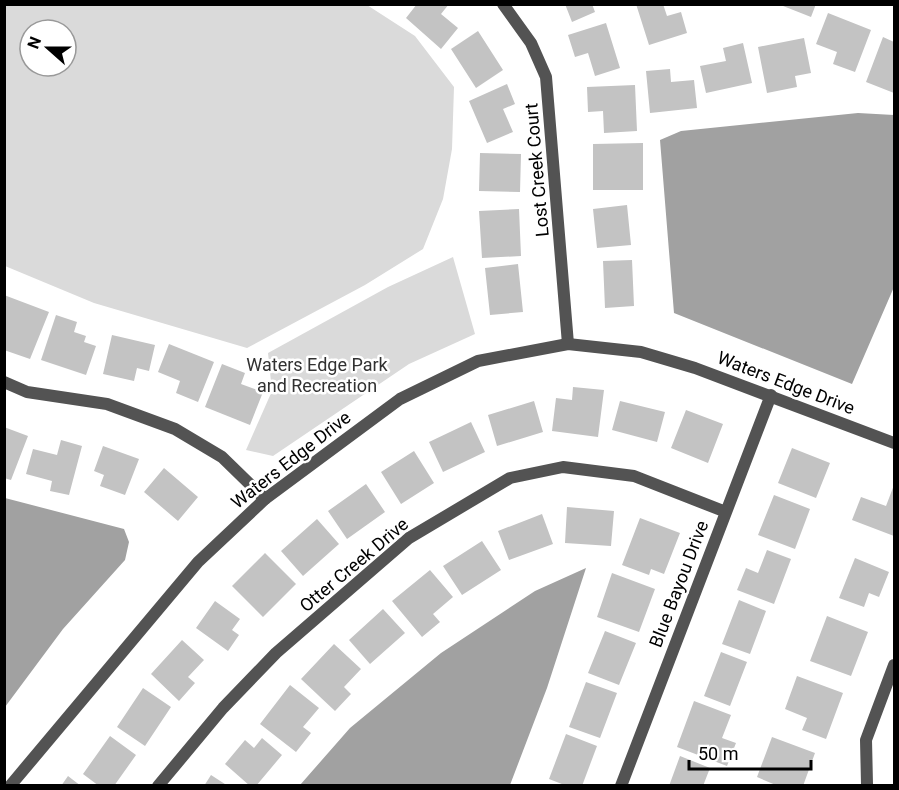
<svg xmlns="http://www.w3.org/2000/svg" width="899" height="790" font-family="Roboto,sans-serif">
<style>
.green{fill:#dadada;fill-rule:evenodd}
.water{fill:#a1a1a1}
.building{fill:#c3c3c3}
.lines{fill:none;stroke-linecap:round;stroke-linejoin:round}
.minor{stroke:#535353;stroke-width:12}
.tertiary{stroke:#535353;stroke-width:12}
.labels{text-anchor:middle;stroke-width:5;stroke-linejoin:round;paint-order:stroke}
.street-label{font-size:18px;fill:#000;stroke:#fff}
.park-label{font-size:18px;fill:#313131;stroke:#fff}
</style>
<rect width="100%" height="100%" fill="#fff"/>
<path class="green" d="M4 5H367L415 36 454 87 452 149 443 199 423 249 365 285 247 348 94 303 5 266ZM30 30H66V66H30Z
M453 257 475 334 409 364 273 456 246 450 272 391 268 353 388 287Z"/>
<path class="water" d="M858 113 894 115V287L852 384 674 313 660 140 681 131Z
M5 498 124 529 129 542 125 560 63 629 5 707Z
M586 568 547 688 510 785H300L350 728 441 653 535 591Z"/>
<path class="building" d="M417 4H449L441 14 458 28 441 49 406 18Z
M565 4H592L595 12 572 22Z
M636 4H663L667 16 681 12 687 33 649 45Z
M778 4H816L811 17Z
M828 13 871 30 855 72 833 64 837 52 816 44Z
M606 23 620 68 595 76 588 53 575 57 568 35Z
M478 31 503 70 476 88 451 49Z
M883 37 894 42V93L866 82Z
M804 38 811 73 795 76 797 87 767 93 758 47Z
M743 43 752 83 706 93 700 66 726 61 723 48Z
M670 69 671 82 694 80 697 108 650 113 646 71Z
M507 84 515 104 503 109 513 132 487 143 469 101Z
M635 85 637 131 604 133 603 111 588 112 587 87Z
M643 143V190H593V144Z
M480 153 521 154 520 192 479 191Z
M627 205 631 245 597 248 593 209Z
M519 209 521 256 482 258 479 211Z
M632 260 634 306 605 308 603 261Z
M518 264 523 312 490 315 485 268Z
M4 295 49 312 30 359 4 350Z
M56 315 77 322 74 332 86 336 84 342 96 346 86 375 41 360Z
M112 335 155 345 149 371 137 368 134 381 103 374Z
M169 344 214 362 198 402 176 393 180 381 158 372Z
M222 364 245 373 241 384 263 392 250 425 205 407Z
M573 387 604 390 598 437 552 431 556 398 572 400Z
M534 401 543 432 497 446 488 415Z
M620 401 665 412 657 442 612 430Z
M686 410 723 424 708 463 671 448Z
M471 422 485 452 443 472 429 442Z
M4 427 28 436 11 480 4 478Z
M61 440 82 446 69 495 50 491 52 481 26 474 33 449 57 455Z
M103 446 139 459 125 495 100 486 104 475 94 471Z
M792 448 830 463 816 498 778 483Z
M414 451 434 483 401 504 381 472Z
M164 468 198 497 178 521 144 492Z
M366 484 385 512 347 539 328 511Z
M894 485V536L852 520 861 497 886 506Z
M774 495 810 509 795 549 758 535Z
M567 507 614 511 611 546 565 543Z
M542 514 553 544 509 560 498 531Z
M640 518 680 533 664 574 651 569 649 575 622 565Z
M317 519 339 544 303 576 281 551Z
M482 541 501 570 462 595 443 566Z
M767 550 791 559 774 604 737 590 746 568 758 573Z
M265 553 296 584 263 617 232 586Z
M855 558 889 572 879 597 869 593 864 607 839 598Z
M430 570 453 597 433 614 440 622 422 637 392 601Z
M612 573 655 589 639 632 597 617Z
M739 600 766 611 750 654 722 644Z
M215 601 240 619 232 630 239 635 228 651 196 628Z
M383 609 405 633 370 664 349 640Z
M827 616 868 632 851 676 810 661Z
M605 631 636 643 619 685 588 673Z
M182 640 204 660 188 677 195 683 179 701 151 674Z
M334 644 361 669 344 687 351 694 335 711 301 679Z
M721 652 747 662 730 706 704 696Z
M797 676 843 693 826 739 802 730 807 718 785 709Z
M586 682 617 693 600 738 569 727Z
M290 685 319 708 303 727 311 733 296 752 260 724Z
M143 688 171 707 145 746 117 727Z
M694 701 731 715 722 738 736 743 727 766 677 747Z
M566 734 597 746 582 786H567L549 779Z
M110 736 136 755 114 786H99L83 774Z
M772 737 815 753 803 786H778L757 777Z
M262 738 282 755 256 786H250L225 764 245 740 254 748Z
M680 756 710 768 703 786H669Z
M211 775 228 786H204Z
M68 776 81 786H61Z"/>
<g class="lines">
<path class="minor" d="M503 4 531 43 546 77 568 344
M4 382 27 392 107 404 175 429 222 457 265 499
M867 784 866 740 894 665
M158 786 223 708 276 653 409 538 510 478 563 467 634 476 726 512
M621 786 771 395"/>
<path class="tertiary" d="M10 786 198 562 265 499 400 399 478 361 568 344 641 352 695 368 894 443"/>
</g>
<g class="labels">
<g class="street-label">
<text transform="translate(537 170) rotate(-95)" y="6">Lost Creek Court</text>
<text transform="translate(786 383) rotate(21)" y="6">Waters Edge Drive</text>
<text transform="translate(291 460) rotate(-38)" y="6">Waters Edge Drive</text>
<text transform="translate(354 565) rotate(-40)" y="6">Otter Creek Drive</text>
<text transform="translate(679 584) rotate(-69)" y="6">Blue Bayou Drive</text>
</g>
<g class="park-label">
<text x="317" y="371">Waters Edge Park<tspan x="317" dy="21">and Recreation</tspan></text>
</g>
</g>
<rect width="899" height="790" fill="none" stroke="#000000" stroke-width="12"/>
<g transform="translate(48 48) rotate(291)"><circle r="28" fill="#ffffff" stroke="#999999" stroke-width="1.5"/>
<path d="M0-4.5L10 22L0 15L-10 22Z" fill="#000000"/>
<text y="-9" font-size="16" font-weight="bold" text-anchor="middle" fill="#000000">N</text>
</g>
<path d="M689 760v9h122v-9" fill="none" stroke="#000000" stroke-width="3"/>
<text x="698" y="760" font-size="18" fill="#000000" stroke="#ffffff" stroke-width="4.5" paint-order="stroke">50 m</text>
</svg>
